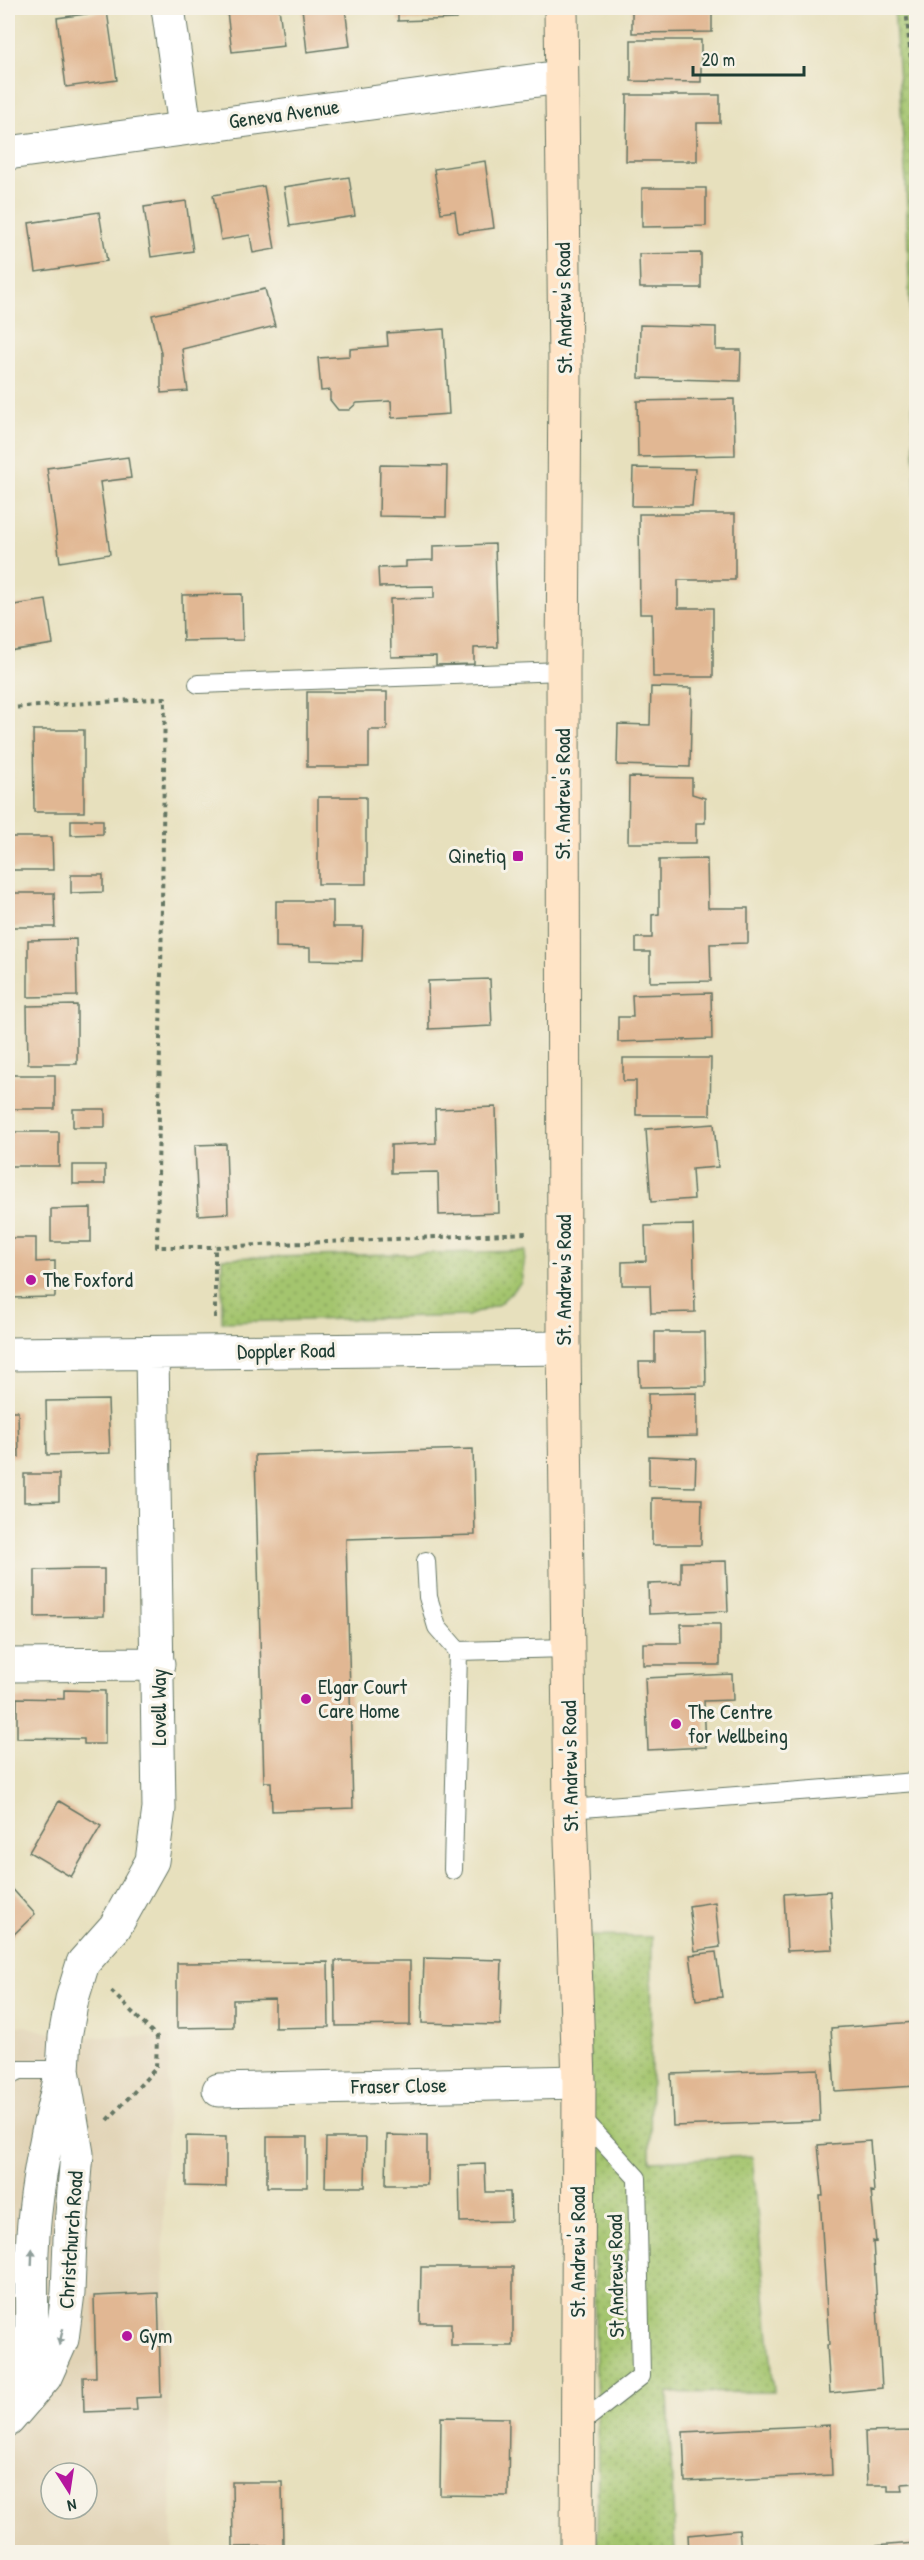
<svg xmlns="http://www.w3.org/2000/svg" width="924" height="2560" font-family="'Patrick Hand',sans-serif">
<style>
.built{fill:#e1d3b5;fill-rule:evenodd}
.grass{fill:url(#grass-dots);stroke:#628151;stroke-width:1.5}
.building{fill:#e1b793}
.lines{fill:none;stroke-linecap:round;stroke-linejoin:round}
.lane-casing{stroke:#657664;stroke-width:20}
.street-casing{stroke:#657664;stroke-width:35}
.secondary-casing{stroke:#657664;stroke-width:35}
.path{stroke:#657664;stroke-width:4;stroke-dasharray:4.5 4.5;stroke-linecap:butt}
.lane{stroke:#fff;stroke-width:18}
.street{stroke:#fff;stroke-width:33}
.secondary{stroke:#ffe4c6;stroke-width:33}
.oneway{fill:#8f9e9a}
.poi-dot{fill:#b5179e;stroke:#f7f3e8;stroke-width:2}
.labels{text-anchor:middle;stroke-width:6;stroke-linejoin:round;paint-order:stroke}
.street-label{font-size:21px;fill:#1f3d34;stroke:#f7f3e8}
.poi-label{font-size:21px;fill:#1f3d34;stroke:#f7f3e8;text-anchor:start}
</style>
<defs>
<pattern id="grass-dots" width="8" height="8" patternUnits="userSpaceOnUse" patternTransform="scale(1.5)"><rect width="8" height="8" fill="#a4c56e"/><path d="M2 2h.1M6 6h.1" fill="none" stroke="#85a15b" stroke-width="1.8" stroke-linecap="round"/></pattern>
</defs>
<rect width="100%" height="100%" fill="#f7f3e8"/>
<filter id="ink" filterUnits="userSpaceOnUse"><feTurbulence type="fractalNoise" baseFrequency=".0167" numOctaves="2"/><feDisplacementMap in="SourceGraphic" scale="12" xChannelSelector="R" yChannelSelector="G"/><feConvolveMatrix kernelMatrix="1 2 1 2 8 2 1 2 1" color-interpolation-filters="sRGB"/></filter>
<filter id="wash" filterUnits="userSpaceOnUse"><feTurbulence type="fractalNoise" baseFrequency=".008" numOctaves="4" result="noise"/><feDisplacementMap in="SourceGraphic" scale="24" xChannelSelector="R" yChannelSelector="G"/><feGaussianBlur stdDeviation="1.35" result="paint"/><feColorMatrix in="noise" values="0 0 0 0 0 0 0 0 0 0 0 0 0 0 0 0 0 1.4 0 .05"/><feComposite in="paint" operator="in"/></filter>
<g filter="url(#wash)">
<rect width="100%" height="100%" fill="#e7e0bd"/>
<path class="built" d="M8 2026H25L65 2037H170L163 2234 173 2552H8ZM51 2473H87V2509H51Z"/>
<path class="grass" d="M894 8H916V511L906 183Z
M526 1251 521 1283 499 1304 468 1316 222 1322V1258Z
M586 1936 652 1937 650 2161 752 2156 774 2392 668 2393 675 2552H597L598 2456Z"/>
<g id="blocks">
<path class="building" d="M257 8H279L284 46 232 52 227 12Z
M302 8H345L350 46 307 52Z
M398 8H457V19L398 21Z
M632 8H712V32L632 33Z
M107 11 117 80 66 87 57 18Z
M631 40H701V82L631 81Z
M627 95H720V123H697V161H626Z
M485 161 494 228 458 233 455 211 441 213 434 169Z
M349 177 355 216 290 226 284 187Z
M264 186 275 249 253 253 250 235 221 240 213 195Z
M642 188H706V226L642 227Z
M186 201 193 251 151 257 144 207Z
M99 212 107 261 36 272 29 223Z
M701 253V288H640L639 254Z
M265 289 275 326 182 349 188 391 161 393V353L152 315Z
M640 325 716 327V350H741L740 381 639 378Z
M444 329 449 414 392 418 391 401 357 403 349 410H338L330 400V390L321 391 318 358 350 356V349L388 346 387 333Z
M734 399 735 455 638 457 637 401Z
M128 457 131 478 100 482 110 554 60 562 47 468Z
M380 465 447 466 446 517 379 516Z
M633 468 695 469 692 506H632Z
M639 514H735V580H678V608H713V677H653L652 614H640Z
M495 544 498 647 474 648V664L436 665V656L391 657 390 599 434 598V586L379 587 378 568 406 567V561L433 560V546Z
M242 594 243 640 183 641 182 595Z
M46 600 53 644 8 651V606Z
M651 687 692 688 690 767 617 765 618 724 650 725Z
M307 692H387V730H369V767H307Z
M33 730H84V812H34Z
M629 777 692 778V794L705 798V823H696V843H628Z
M318 797H366V884H318Z
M71 820H103V834L71 835Z
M8 837H52L53 870H8Z
M707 859 708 908H748V943L710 944 711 981 650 982V952H636V938H652V915L659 914V860Z
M71 875H103V892L71 893Z
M8 893H54L55 927H8Z
M276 901H333V927H363L362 961 310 960V948L276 947Z
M76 939 77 996 28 997V940Z
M490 979 492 1026 429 1029 428 981Z
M711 993 712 1039 618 1042V1017H633L632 995Z
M77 1005V1064H28L27 1006Z
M623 1058H711L710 1115H636V1081H623Z
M8 1075H55V1109H8Z
M496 1107 499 1213 439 1215 438 1172 391 1173V1145L436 1143 435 1109Z
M73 1109H105V1127H73Z
M714 1124 718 1167 692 1169 694 1199 651 1202 646 1129Z
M8 1132H59V1166H8Z
M226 1144 228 1213 198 1215 195 1145Z
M73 1165H105V1184H73Z
M91 1208V1242H51V1209Z
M693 1225 695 1312 651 1313 650 1285H622V1262L646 1261 645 1226Z
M8 1238H36V1262L55 1261V1297L8 1298Z
M655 1332H705L706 1386 640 1387 639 1362H655Z
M697 1393V1436L649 1437 648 1394Z
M108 1400 110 1453 47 1455 46 1401Z
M8 1411H18L19 1457H8Z
M473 1449 475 1535 346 1539 353 1808 272 1811 271 1782H264L255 1455Z
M649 1456 696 1458 695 1487 649 1486Z
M24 1474H59V1501L24 1502Z
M652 1498 702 1499 701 1545H652Z
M726 1561 728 1611 649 1614 648 1584 681 1583V1562Z
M80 1569H104V1616L35 1617V1570Z
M681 1624H720V1665H643V1643H682Z
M732 1674 733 1700 704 1701 706 1747 648 1750 645 1678Z
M64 1690 105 1691V1744H84V1739L17 1738V1698L64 1699Z
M59 1801 101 1826 71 1877 29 1852Z
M8 1884 35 1914 8 1940Z
M830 1891 833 1949 787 1951 784 1894Z
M715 1902 720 1947 695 1951 689 1906Z
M716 1952 722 1997 696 2000 690 1955Z
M424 1958 502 1960 500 2025 422 2023Z
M335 1961H410V2025L336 2026Z
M328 1962 329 2027 275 2028V1999L233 2000V2027L177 2028V1963Z
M916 2022V2086L835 2091 831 2028Z
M818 2069 820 2121 673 2126 671 2074Z
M387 2135 427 2136V2185H386Z
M186 2136 226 2137V2187L186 2186Z
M267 2137H307V2187H267Z
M326 2138H366L365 2187H325Z
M870 2141 874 2192 871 2191 876 2242 873 2241 882 2388 830 2393 827 2345H829L820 2196H823L818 2145Z
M485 2164 486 2192H510L511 2221 460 2222 459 2165Z
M421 2267H513V2346H451V2323H420Z
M158 2293 161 2397 136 2398 137 2410 84 2412 83 2377H96L94 2296Z
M441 2417 509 2418 508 2496 440 2495Z
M830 2425 832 2475 685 2482 683 2432Z
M916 2431V2483L902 2484 903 2491H888V2485H867L865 2432Z
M232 2482H282L283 2546 233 2547Z
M739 2530 741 2552H689L688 2535Z
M916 2543V2552H874V2546Z"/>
</g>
</g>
<g filter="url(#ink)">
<use href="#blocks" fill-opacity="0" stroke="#657664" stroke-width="1.5"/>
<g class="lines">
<g class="lane-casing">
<path id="lane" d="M198 684 563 671
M426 1561 428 1597 437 1627 458 1651 568 1648
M570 1809 916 1782
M453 1870 458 1651
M8 2076 20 2070H63
M577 2426 641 2376 637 2178 580 2116"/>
</g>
<g class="street-casing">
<path id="street" d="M168 8 185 127
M8 153 560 77
M8 1354 564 1348
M8 1665 158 1664
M219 2090 579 2082
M26 2395C35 2347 30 2301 32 2252 34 2198 46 2136 59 2084
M8 2420 45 2377 62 2339 68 2293 70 2238 77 2154 63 2070 65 2037 72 1999 83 1963 115 1927 152 1861 159 1809 152 1353"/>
</g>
<g class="secondary-casing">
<path id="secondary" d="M561 8 565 363 563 671 564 1348 570 1809 579 2082 577 2552"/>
</g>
<path class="path" d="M906 8 916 111
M8 708 165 698 157 1247H215L528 1233
M215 1318V1247
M108 2120 156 2068 157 2037 111 1991"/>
<use href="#lane" class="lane"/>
<use href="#street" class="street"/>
<use href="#secondary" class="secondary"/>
</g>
<defs><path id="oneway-solid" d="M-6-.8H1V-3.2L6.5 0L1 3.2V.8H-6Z" transform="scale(1.5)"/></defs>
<g class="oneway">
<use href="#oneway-solid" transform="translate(32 2257) rotate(-88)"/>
<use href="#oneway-solid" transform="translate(61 2337) rotate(104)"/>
</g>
</g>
<g class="poi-dot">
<rect x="512" y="850" width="12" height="12" rx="3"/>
<circle cx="31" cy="1280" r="6"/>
<circle cx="306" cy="1699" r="6"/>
<circle cx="676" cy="1724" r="6"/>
<circle cx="127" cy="2336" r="6"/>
</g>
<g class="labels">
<g class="street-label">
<text transform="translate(284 114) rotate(-8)" y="7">Geneva Avenue</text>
<text transform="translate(564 308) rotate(-91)" y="7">St. Andrew's Road</text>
<text transform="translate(563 794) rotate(-90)" y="7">St. Andrew's Road</text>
<text transform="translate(564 1280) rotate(-90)" y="7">St. Andrew's Road</text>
<text transform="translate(286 1351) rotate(-1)" y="7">Doppler Road</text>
<text transform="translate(159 1707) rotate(-90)" y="7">Lovell Way</text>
<text transform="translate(570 1766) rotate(-91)" y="7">St. Andrew's Road</text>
<text transform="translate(399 2086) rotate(-1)" y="7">Fraser Close</text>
<text transform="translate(71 2240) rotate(-86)" y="7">Christchurch Road</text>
<text transform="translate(578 2252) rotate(-90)" y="7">St. Andrew's Road</text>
<text transform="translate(616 2276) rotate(-91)" y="7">St Andrews Road</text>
</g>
<g class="poi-label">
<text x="506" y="863" text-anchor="end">Qinetiq</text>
<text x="43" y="1287">The Foxford</text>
<text x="318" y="1694">Elgar Court<tspan x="318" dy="24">Care Home</tspan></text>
<text x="688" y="1719">The Centre<tspan x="688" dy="24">for Wellbeing</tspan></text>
<text x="139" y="2343">Gym</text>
</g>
</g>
<rect width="924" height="2560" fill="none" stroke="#f7f3e8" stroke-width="30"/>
<g transform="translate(69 2491) rotate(168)"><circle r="28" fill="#f7f3e8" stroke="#a1aaa0" stroke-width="1.5"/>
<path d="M0-4.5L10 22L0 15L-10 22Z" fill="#b5179e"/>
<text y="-9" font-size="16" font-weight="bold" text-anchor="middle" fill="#1f3d34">N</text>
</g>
<path d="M693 66v9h111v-9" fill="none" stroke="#1f3d34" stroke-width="3"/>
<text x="702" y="66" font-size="18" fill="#1f3d34" stroke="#f7f3e8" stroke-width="4.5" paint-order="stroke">20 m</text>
</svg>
